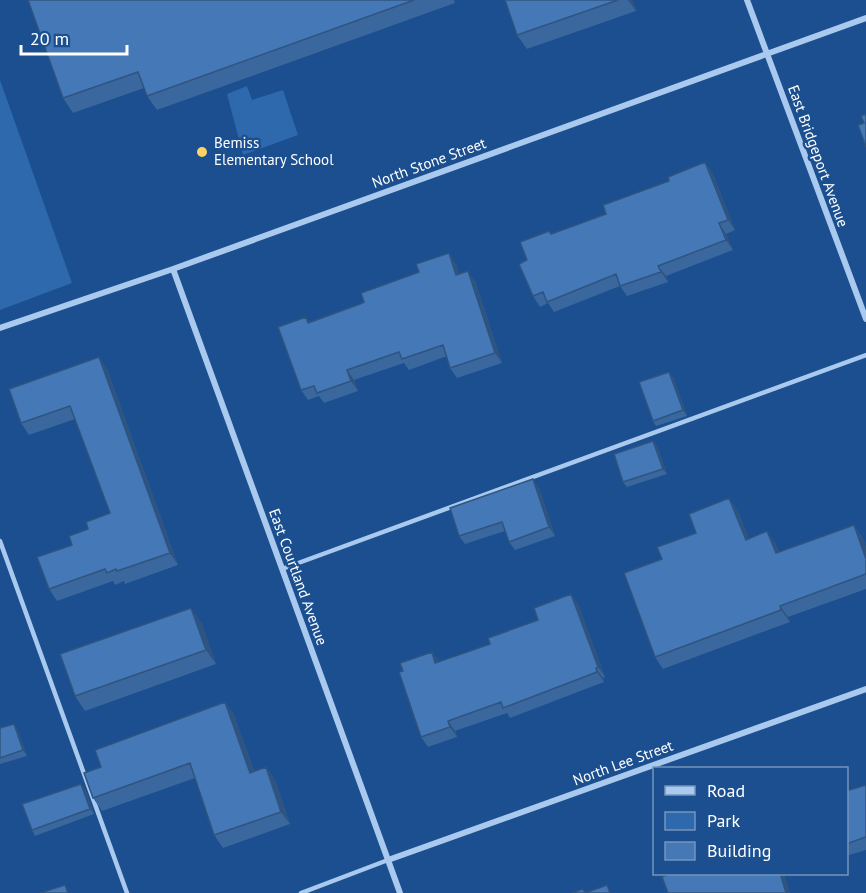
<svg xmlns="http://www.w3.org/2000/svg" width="866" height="893" font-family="'PT Sans',sans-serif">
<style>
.green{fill:#2e69ad}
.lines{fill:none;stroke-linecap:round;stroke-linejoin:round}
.lane{stroke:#a9c9ee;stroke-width:4.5}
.street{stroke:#a9c9ee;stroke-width:6}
.wall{fill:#3a679d}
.shaded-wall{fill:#305480}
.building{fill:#4478b7;stroke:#305480;stroke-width:1.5}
.poi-dot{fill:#ffd166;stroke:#1b4f8f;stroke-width:2}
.labels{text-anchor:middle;stroke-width:5;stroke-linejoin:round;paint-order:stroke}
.poi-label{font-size:15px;fill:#fff;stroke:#1b4f8f;text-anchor:start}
.street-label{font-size:15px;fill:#fff;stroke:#1b4f8f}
</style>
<rect width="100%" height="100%" fill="#1b4f8f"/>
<path class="green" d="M0 80 72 283 0 310Z
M247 86 252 100 283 90 298 135 243 155 227 94Z"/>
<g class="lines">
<path class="lane" d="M0 541 127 893
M282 569 866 355
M301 893 388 860"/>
<path class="street" d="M747 0 866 319
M173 269 400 893
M0 328 173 269 866 18
M388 860 866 689"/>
</g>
<path class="wall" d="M28 0H454L455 3 157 110 147 96 144 88 73 113 63 98Z
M505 0H632L636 11 527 49 517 35Z
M712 172 735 230 726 234 733 250 666 276 668 282 627 296 620 286 554 312 548 303 540 307 533 296 527 260 549 231 552 234 606 214Z
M456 264 459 274 475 281 502 363 457 378 450 368 447 356 409 370 404 363 354 380 358 391 324 403 319 396 308 400 301 390 306 317 309 322 364 302Z
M107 369 178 565 125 584 124 581 115 585 113 581 57 601 49 589 72 545 88 529 110 513 75 419 29 435 21 423Z
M673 377 687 416 656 426 653 421Z
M653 441 657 446 667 474 627 487 623 482Z
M539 488 555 536 515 550 509 542 505 531 465 544 459 536Z
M737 509 749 539 775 543 779 552 862 536 866 547V589L788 617 790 622 663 669 655 657 662 559 696 533Z
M578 604 605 677 603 678 604 682 510 718 507 713 455 731 457 737 428 747 421 737 403 671 432 652 439 662 490 644 538 620Z
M201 622 216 664 85 711 75 696Z
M225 702 234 715 254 771 266 767 275 780 290 824 223 848 214 835 195 778 102 811 93 798 101 767Z
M0 728 17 729 27 756 0 764Z
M866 785V850L846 856V791Z
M85 789 94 814 35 836 32 830Z"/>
<path class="shaded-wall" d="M628 0H632L636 11Z
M705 162 712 172 735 230 728 220Z
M719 223 726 234 733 250 726 240Z
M449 253 456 264 463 285 456 275Z
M658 266 666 276 668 282 661 272Z
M468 271 475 281 502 363 495 353Z
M99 357 107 369 178 565 170 553Z
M347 370 354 380 358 391 351 381Z
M669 372 673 377 687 416 683 410Z
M653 441 657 446 667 474 663 469Z
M533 479 539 488 555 536 549 527Z
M729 498 737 509 754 552 746 540Z
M854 525 862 536 866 547V559Z
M767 531 775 543 784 564 776 553Z
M571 594 578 604 605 677 598 667Z
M780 606 788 617 790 622 781 610Z
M191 608 201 622 216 664 206 650Z
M432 652 439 662 435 663Z
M596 668 603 678 604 682 597 672Z
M225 702 234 715 259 786 250 773Z
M448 721 455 731 457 737 450 727Z
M14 724 17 729 27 756 23 750Z
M266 767 275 780 290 824 281 812Z
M81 784 85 789 94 814 90 809Z
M780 873H783L785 876 790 893H786Z"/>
<path class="building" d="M28 0H414L147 96 138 72 63 98Z
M505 0H618L517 35Z
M866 114V147L858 125 864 123 861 116Z
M705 162 728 220 719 223 726 240 658 266 661 272 620 286 616 274 547 302 543 292 533 296 519 264 527 260 520 242 549 231 551 234 606 214 603 205 669 181 668 177Z
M449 253 456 275 468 271 495 353 450 368 443 345 402 359 399 352 347 370 351 381 317 393 314 386 301 390 278 327 306 317 308 323 360 304 364 302 361 293 419 272 416 264Z
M99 357 170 553 117 571 116 569 107 573 105 569 49 589 37 557 72 545 69 536 88 529 86 522 110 513 70 406 21 423 9 389Z
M669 372 683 410 653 421 639 382Z
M653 441 663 469 623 482 614 454Z
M533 479 549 527 509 542 502 522 459 536 450 508Z
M729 498 746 540 767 531 776 553 854 525 866 559V574L780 606 781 610 655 657 624 573 662 559 657 547 696 533 689 514Z
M571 594 598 667 596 668 597 672 503 708 501 702 448 721 450 727 421 737 399 672 403 671 400 663 432 652 435 663 490 644 488 638 538 620 534 608Z
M191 608 206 650 75 696 60 654Z
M225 702 250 773 266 767 281 812 214 835 190 763 93 798 84 773 101 767 95 750Z
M14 724 23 750 0 758V728Z
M81 784 90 809 32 830 22 804Z
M866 785V837L846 844V791Z
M671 873H780L786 893H668L662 877Z
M65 885 68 893H40Z
M607 885 610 893H572L583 889 585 893Z"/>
<circle class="poi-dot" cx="202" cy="152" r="6"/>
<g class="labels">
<g class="poi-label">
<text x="214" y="148">Bemiss<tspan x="214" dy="17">Elementary School</tspan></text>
</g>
<g class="street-label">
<text transform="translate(818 156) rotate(70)" y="5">East Bridgeport Avenue</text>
<text transform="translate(429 163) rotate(-20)" y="5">North Stone Street</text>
<text transform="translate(298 577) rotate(70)" y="5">East Courtland Avenue</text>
<text transform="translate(623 763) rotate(-20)" y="5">North Lee Street</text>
</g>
</g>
<rect x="653" y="767" width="195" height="108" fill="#1b4f8f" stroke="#7695bc" stroke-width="1.5"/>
<rect x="665" y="786" width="30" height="9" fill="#a9c9ee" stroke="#7695bc" stroke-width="1.5"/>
<text x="707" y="797" font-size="18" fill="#ffffff">Road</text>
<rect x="665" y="812" width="30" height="18" fill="#2e69ad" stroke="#7695bc" stroke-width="1.5"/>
<text x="707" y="827" font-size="18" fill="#ffffff">Park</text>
<rect x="665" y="842" width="30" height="18" fill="#4478b7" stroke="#7695bc" stroke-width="1.5"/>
<text x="707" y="857" font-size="18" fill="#ffffff">Building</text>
<path d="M21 45v9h106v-9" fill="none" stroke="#ffffff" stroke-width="3"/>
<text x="30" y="45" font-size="18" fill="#ffffff" stroke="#1b4f8f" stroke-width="4.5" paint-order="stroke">20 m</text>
</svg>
